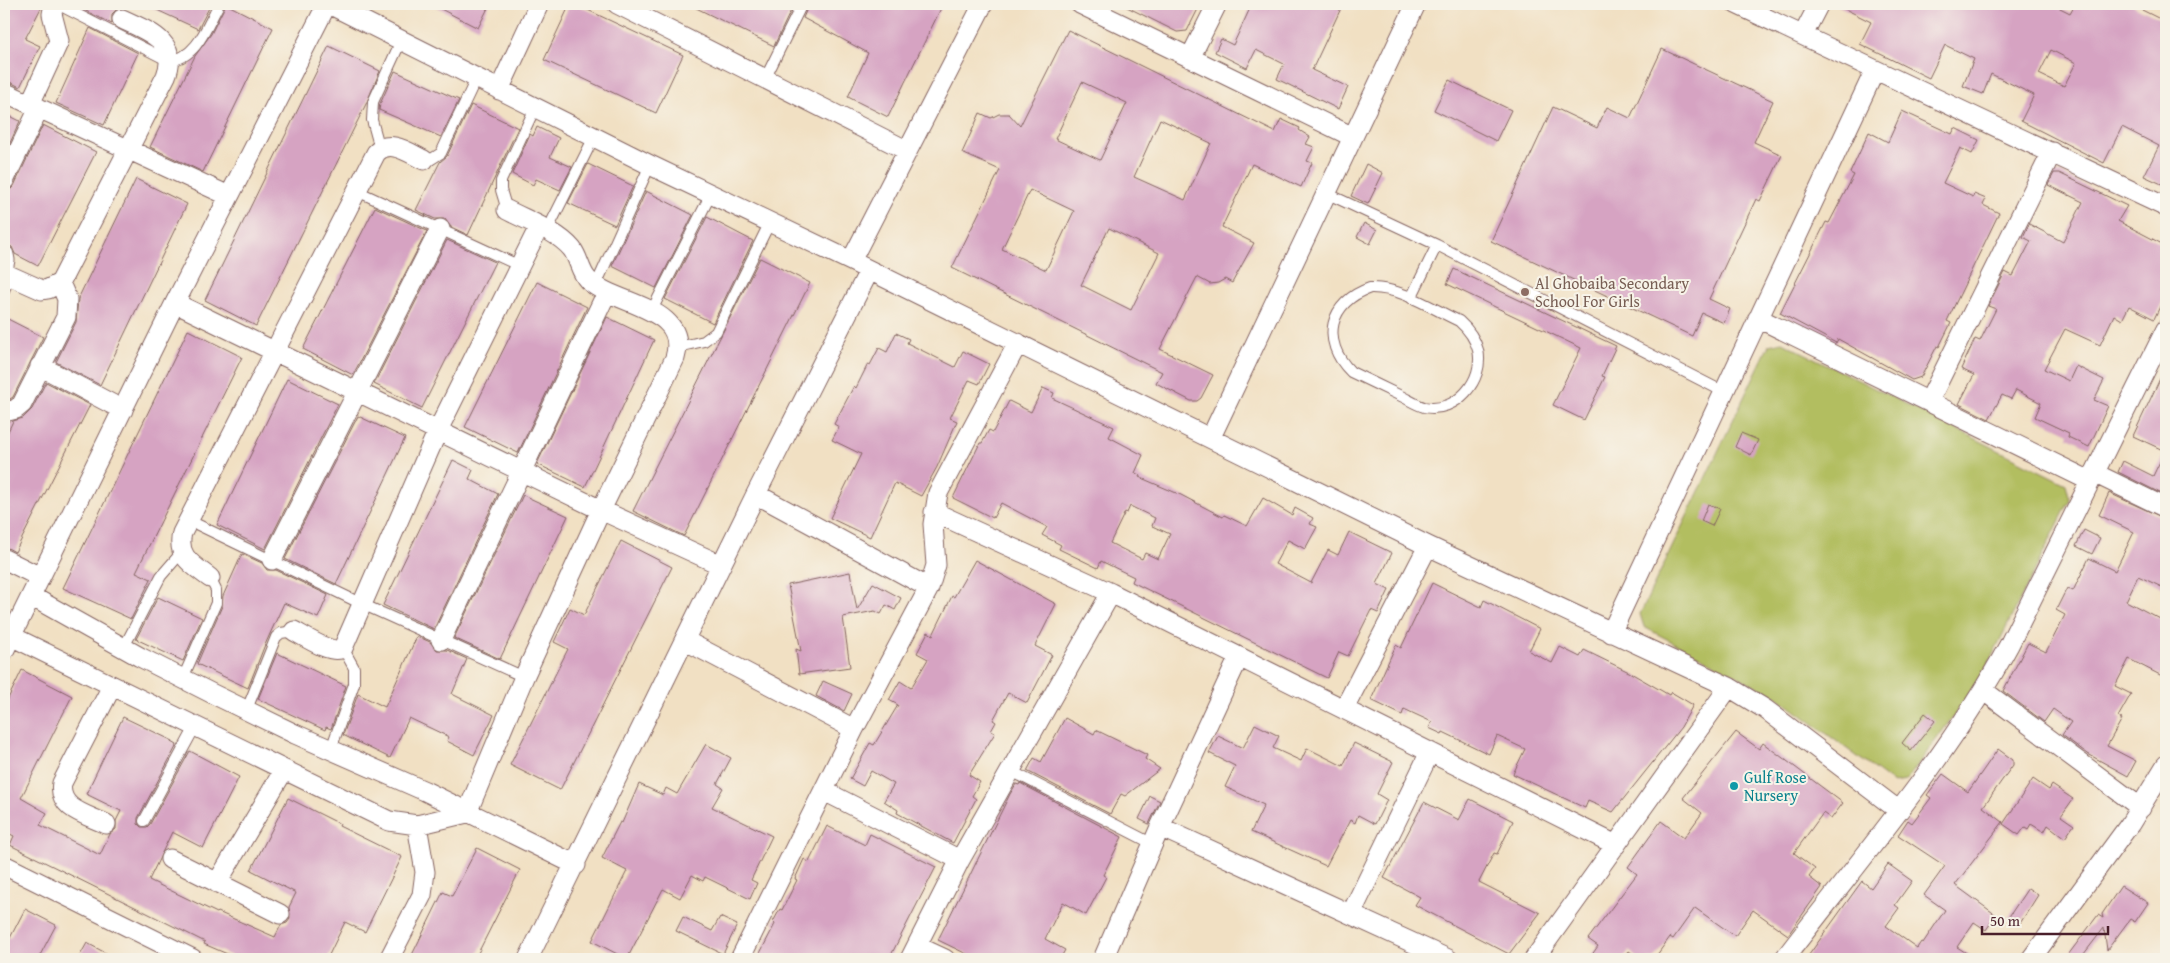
<svg xmlns="http://www.w3.org/2000/svg" width="2170" height="963" font-family="'Gentium Book Plus',serif">
<style>
.green{fill:#b2be60;stroke:#7e6e46}
.building{fill:#d6a3c2;fill-rule:evenodd}
.lines{fill:none;stroke-linecap:round;stroke-linejoin:round}
.lane-casing{stroke:#846360;stroke-width:12}
.street-casing{stroke:#846360;stroke-width:21}
.lane{stroke:#fff;stroke-width:10}
.street{stroke:#fff;stroke-width:19}
.education-dot{fill:#8d6e63;stroke:#f7f3e8;stroke-width:2}
.culture-dot{fill:#0f9aa8;stroke:#f7f3e8;stroke-width:2}
.labels{text-anchor:middle;stroke-width:4;stroke-linejoin:round;paint-order:stroke}
.education-label{font-size:16px;fill:#785e54;stroke:#f7f3e8;text-anchor:start}
.culture-label{font-size:16px;fill:#0d838f;stroke:#f7f3e8;text-anchor:start}
</style>
<rect width="100%" height="100%" fill="#f7f3e8"/>
<filter id="ink" filterUnits="userSpaceOnUse"><feTurbulence type="fractalNoise" baseFrequency=".02" numOctaves="2"/><feDisplacementMap in="SourceGraphic" scale="10" xChannelSelector="R" yChannelSelector="G"/><feConvolveMatrix kernelMatrix="1 2 1 2 8 2 1 2 1" color-interpolation-filters="sRGB"/></filter>
<filter id="wash" filterUnits="userSpaceOnUse"><feTurbulence type="fractalNoise" baseFrequency=".0096" numOctaves="4" result="noise"/><feDisplacementMap in="SourceGraphic" scale="20" xChannelSelector="R" yChannelSelector="G"/><feGaussianBlur stdDeviation="1.12" result="paint"/><feColorMatrix in="noise" values="0 0 0 0 0 0 0 0 0 0 0 0 0 0 0 0 0 1.4 0 .05"/><feComposite in="paint" operator="in"/></filter>
<g filter="url(#wash)">
<rect width="100%" height="100%" fill="#f1e0c3"/>
<path class="green" d="M1782 342 2066 484 2070 500 1981 678 1906 781 1893 783 1777 697 1644 627 1640 614 1769 345Z"/>
<g id="blocks">
<path class="building" d="M4 4H43L25 39 40 46 20 87 4 79Z
M72 4H125L123 8 116 10 112 14V24Z
M144 4H211L198 29Z
M226 4 273 28 203 172 150 147 195 56 211 34Z
M431 4H490L478 28Z
M570 4H575L683 55 656 113 544 60Z
M688 4H794L774 46Z
M809 4H943L888 117 848 97 868 53 803 18Z
M1121 4H1188L1198 9 1187 31 1177 32Z
M1252 4H1343L1312 70 1348 87 1338 109 1277 79 1284 64 1256 50 1247 68 1215 52 1221 39 1233 45Z
M1835 4H2052L2070 13 2075 4H2130L2166 22V186L2144 176 2159 146 2122 127 2104 163 2021 121 2034 95 1991 74 1983 94 1963 86 1974 59 1945 45 1929 78 1860 44 1871 22ZM2051 50 2076 63 2064 86 2039 74Z
M90 28 138 53 104 125 56 103Z
M1068 30 1275 132 1281 119 1300 128 1299 130 1310 137 1306 144 1314 147 1307 161 1312 163 1301 187 1252 164 1222 227 1254 243 1232 283 1225 279 1218 283 1210 284 1197 277 1160 349 1213 375 1201 398 1197 401H1191L1156 383 1162 372 952 268 1000 170 962 153 980 113 991 118 999 114H1009L1020 126ZM1082 82 1127 103 1100 160 1055 139ZM1160 119 1211 143 1185 200 1134 177ZM1030 190 1074 211 1046 270 1002 249ZM1109 228 1159 253 1131 310 1081 285Z
M329 46 380 71 366 104 256 326 205 300Z
M1662 49 1773 101 1754 142 1782 155 1760 201 1756 199 1709 299 1730 309 1724 323 1702 313 1692 336 1491 241 1553 107 1597 128 1607 107 1630 118Z
M395 71 459 100 441 137 379 110 380 104Z
M1449 80 1511 110 1496 141 1434 110Z
M471 105 518 128 468 235 451 227 445 219H435L416 210 440 162 447 156Z
M1902 111 1952 134 1955 128 1979 140 1972 154 1960 148 1943 183 1973 197 1974 194 1986 199 1983 205 1999 213 1947 321 1951 323 1939 347 1937 346 1921 377 1912 380 1838 339 1836 343 1780 313 1826 222 1829 223 1854 175 1850 173 1869 132 1888 142Z
M4 113 20 121 4 156Z
M43 125 96 152 38 266 15 254 12 247 4 244V192L10 190 14 186Z
M537 127 559 138 550 157 572 167 560 190 536 179 533 185 512 174 530 134 533 136Z
M588 164 633 186 615 225 568 203Z
M1366 164 1383 173 1368 204 1351 196Z
M2054 173H2059L2127 206 2118 221 2166 246V294L2154 319 2129 306 2122 320 2114 315 2100 345 2065 329 2044 369 2069 381 2076 366 2104 380 2094 400 2108 406 2089 447 2068 437 2069 433 2035 417 2041 403 2016 390 2011 399 2002 395 1989 419 1959 404 1974 375 1961 369 1975 339 1980 341 1996 309 1988 306 2005 272 2013 276 2031 241 2023 237 2029 224 2063 242 2083 202 2048 185Z
M136 179 187 204 100 385 56 362 76 322 78 299Z
M646 191 693 215 656 288 612 266Z
M375 207 427 231 353 375 303 349Z
M707 217 753 241 713 323 665 299Z
M1364 223 1377 230 1370 244 1357 237Z
M447 240 495 262 422 408 374 384Z
M760 258 810 283 684 536 633 511Z
M1454 269 1616 346 1602 376 1605 377 1584 420 1553 405 1581 348 1447 284Z
M537 282 587 307 518 453 465 427Z
M4 317 43 337 13 397 10 399 4 396Z
M607 317 654 340 585 487 537 464Z
M188 330 242 357 136 572 151 579 131 619 63 588Z
M896 333 909 339 907 343 955 367 963 351 989 364 979 384 969 380 950 418 957 421 937 467 921 496 895 483 870 537 830 518 861 454 832 440 839 427 834 424 854 386 856 388 868 364 870 365 879 348 887 352Z
M2166 366V496L2118 472 2123 461 2153 476 2165 451 2133 436Z
M287 379 338 404 265 549 217 525Z
M46 382 90 405 15 552 4 546V440L13 421 23 418 32 409Z
M1043 388 1054 393 1052 398 1114 427 1109 437 1143 455 1135 473 1140 475 1139 477 1181 495 1223 517 1224 515 1247 526 1263 498 1292 515 1295 508 1313 518 1310 524 1317 527 1305 549 1288 540 1275 564 1311 583 1328 550 1338 555 1349 532 1392 553 1377 584 1389 590 1378 613 1371 610 1348 656 1339 652 1327 678 1132 582 1134 577 1101 561 1098 568 1059 549 1061 545 1042 535 1047 527 1001 503 993 518 953 498 980 443H982L989 430 993 432 1009 401 1031 412ZM1130 506 1155 518 1152 526 1170 534 1158 559 1145 553 1142 559 1110 543 1125 512 1127 513Z
M358 416 405 438 336 584 285 559Z
M1741 433 1758 440 1751 455 1735 447Z
M453 460 473 470 469 479 498 494 434 629 383 605Z
M2109 493 2166 519V589L2138 576 2126 601 2166 622V678L2129 659 2115 686 2131 694 2118 717 2122 719 2107 746 2136 761 2128 776 2088 754 2062 735 2071 722 2053 709 2044 722 2003 691 2028 643 2046 652 2065 615 2056 610 2067 588 2073 591 2089 558 2115 571 2134 532 2099 515Z
M523 495 568 516 500 659 454 638Z
M1708 504 1720 509 1712 526 1701 521Z
M2084 530 2100 538 2092 554 2076 546Z
M621 541 672 567 560 790 510 765 568 649 554 642 570 608 584 615Z
M242 554 262 563 267 570H276L328 595 318 618 284 603 264 647 248 688 197 664 222 606 223 596Z
M975 560 1056 604 1035 646 1052 655 1027 703 1008 693 993 720 996 722 991 731 995 733 969 775 980 782 972 796 976 799 953 843 897 813 898 810 884 801 894 784 871 771 863 786 850 779 870 743 874 745 898 705 889 700 900 681 911 688 928 659 917 653 928 632 933 635 952 596 954 597Z
M850 572 857 610 873 583 901 598 895 610 886 605 881 614 875 611 843 617 850 667 799 674 796 649 801 651 788 585Z
M1432 583 1481 607 1484 600 1540 629 1529 651 1552 663 1560 647 1580 657 1584 650 1629 672 1669 695 1671 692 1693 705 1681 727 1613 812 1588 801 1585 808 1513 774 1525 749 1497 736 1489 754 1443 732 1442 734 1429 728 1432 722 1404 709 1402 715 1371 700 1396 645 1401 648Z
M158 597 202 618 183 661 136 639Z
M417 636 430 642 437 650H447L467 659 452 694 494 715 474 755 447 741 449 737 409 718 390 758 343 735 358 694 385 707Z
M277 653 346 686 331 729 326 727 325 730 258 699Z
M22 670 72 696 21 798 47 813 40 825 100 855 110 834 116 829V821L121 811 86 794 123 717 173 741 172 742 177 745 138 818V824L141 827H147L150 824 190 751 239 777 203 848 172 832 149 880 217 913 218 912 275 937 281 925 287 923 290 919 289 907 296 893 251 870 288 798 340 824 339 826 402 857 365 932 345 922 327 959H239L204 944 205 942 143 911 10 845 14 836 4 831V707Z
M823 681 852 694 844 711 816 696Z
M1925 713 1935 721 1911 751 1902 743Z
M1065 718 1094 734 1096 730 1147 755 1145 759 1160 769 1125 796 1121 794 1110 814 1027 771 1034 758 1041 762Z
M1255 724 1279 736 1273 748 1301 761 1307 748 1343 766 1354 743 1393 762 1377 794 1387 800 1375 824 1358 815 1355 823 1350 820 1326 866 1251 832 1264 805 1225 787 1235 766 1209 753 1218 736 1243 748Z
M1736 732 1759 749 1763 743 1843 803 1831 819 1823 813 1794 853 1815 869 1809 877 1822 887 1788 935 1753 910 1735 936 1695 908 1673 939 1670 937 1654 959H1640L1629 951 1622 959H1589L1598 946 1588 939 1637 874 1628 867 1661 821 1684 838 1702 813 1683 798Z
M706 744 731 758 717 784 723 788 712 807 772 836 751 880 757 883 750 899 705 877 703 881 692 875 680 898 663 889 627 959 592 941 627 871 602 858 620 822 622 823 639 784 663 795 666 788 677 794Z
M1998 749 2013 760V765L1983 807 2003 822 1955 885 1996 915 1986 930 1974 922 1957 947 1976 959H1806L1862 881 1871 888 1888 864 1912 881 1895 905 1899 908 1886 926 1917 948 1921 942 1923 943 1945 910 1924 895 1945 866 1898 835 1908 820 1912 823 1931 798 1927 795 1943 774 1968 792Z
M2033 779 2049 790 2052 785 2073 799 2061 816 2074 825 2065 838 2048 825 2044 832 2031 824 2028 829 2025 827 2019 835 2003 824Z
M1020 783 1122 837 1103 875 1106 877 1086 915 1063 902 1045 939 1065 950 1060 959H977L938 940 1010 794 1016 784 1019 785Z
M1150 796 1160 801 1149 824 1139 819Z
M1470 799 1513 821 1497 854 1494 853 1479 882 1540 913 1509 954 1415 905 1420 897 1384 878 1424 802 1459 820Z
M827 826 865 845 870 834 936 867 889 959H757L775 924 773 922 780 909 782 910 797 880 795 879 804 859 809 862Z
M477 848 520 870 475 959H410L443 892 452 896Z
M2121 886 2148 903 2135 922 2130 919 2107 950 2104 928 2080 959H2065L2098 915 2103 918 2102 914Z
M2028 888 2038 895 2019 925 2008 918Z
M25 909 56 925 38 959H4V935L10 938Z
M683 917 712 931 720 917 737 925 723 954 676 931Z
M87 943 117 959H78Z"/>
</g>
</g>
<g filter="url(#ink)">
<use href="#blocks" fill-opacity="0" stroke="#846360" stroke-width="1"/>
<g class="lines">
<g class="lane-casing">
<path id="lane" d="M57 4 169 61C197 58 207 26 219 4
M765 79 802 4
M380 149 372 120 373 102 401 41
M424 160H430L441 153 476 79
M357 191 520 266
M1326 193 1437 245 1724 392
M507 210 501 190V181L535 108
M547 231 594 137
M596 285 650 165
M1370 288C1401 287 1431 308 1459 321 1468 329 1475 338 1478 350 1485 380 1456 414 1424 407 1417 405 1409 400 1403 397 1386 389 1368 380 1351 372 1320 341 1329 302 1370 288Z
M4 290 10 277
M1411 298 1437 245
M651 312 711 194
M678 347 704 341 716 332 770 222
M188 520 362 604 524 677
M124 647 161 576 181 553
M183 678 216 603V590L210 578
M247 709 276 637 281 633 294 631
M331 749 354 684V668L343 648
M1011 771 1153 844
M144 821 195 727"/>
</g>
<g class="street-casing">
<path id="street" d="M329 4 650 165 851 261 1428 546 1729 687 1765 709 1898 810
M617 4 906 150
M1080 4 1353 137
M1736 4 2166 207
M1803 35 1819 4
M1190 58 1217 4
M499 90 539 4
M4 92 229 196
M30 104 59 41 52 14 54 4
M4 181 39 108
M4 255 5 260 4 265
M851 261 983 4
M4 273 42 290 48 289 60 283 166 76C180 41 147 31 122 19
M175 303 601 510 721 565
M1758 318 2090 481
M40 366 123 410
M1929 401 2052 152
M4 412 16 409 22 404 66 317 67 299 60 283
M1211 437 1416 4
M2094 473 2166 508
M756 494 929 588
M934 512 1111 593 1616 845
M4 559 40 577
M272 560 440 229
M210 578C193 565 176 557 182 533L376 153C390 138 409 153 424 160
M31 596 140 657 213 694 295 734 425 791 576 865
M294 631C305 637 332 655 343 648L438 430 539 227
M1611 633 1875 70
M11 636 389 821 417 825 467 813 524 677 601 510 675 358C690 306 616 306 588 280 580 272 579 258 572 249 557 231 528 221 507 210
M441 640 607 292
M686 641 854 729
M4 651 175 303 327 4
M1984 691 2141 808
M1344 709 1428 546
M824 791 960 860
M106 824C88 815 57 809 62 783L112 686
M1160 827 1448 959
M170 859 280 914
M4 865 193 959
M217 883 284 770
M1351 914 1430 752
M917 946 945 959
M389 959 422 895 425 872 417 825
M528 959 756 494 869 271
M740 959 854 729 929 588 936 565 933 524 938 493 1018 343
M910 959 960 860 1111 593
M1103 959 1160 827 1239 657
M1534 959 1729 687
M1784 959C1861 858 1949 756 2009 645L2166 329
M2031 959 2130 824 2166 765"/>
</g>
<use href="#lane" class="lane"/>
<use href="#street" class="street"/>
</g>
</g>
<circle class="education-dot" cx="1525" cy="292" r="5"/>
<circle class="culture-dot" cx="1734" cy="786" r="5"/>
<g class="labels">
<g class="education-label">
<text x="1535" y="289">Al Ghobaiba Secondary<tspan x="1535" dy="18">School For Girls</tspan></text>
</g>
<g class="culture-label">
<text x="1744" y="783">Gulf Rose<tspan x="1744" dy="18">Nursery</tspan></text>
</g>
</g>
<rect width="2170" height="963" fill="none" stroke="#f7f3e8" stroke-width="20"/>
<path d="M1982 926v8h126v-8" fill="none" stroke="#4a1f2b" stroke-width="2.5"/>
<text x="1990" y="926" font-size="15" fill="#4a1f2b" stroke="#f7f3e8" stroke-width="4" paint-order="stroke">50 m</text>
</svg>
